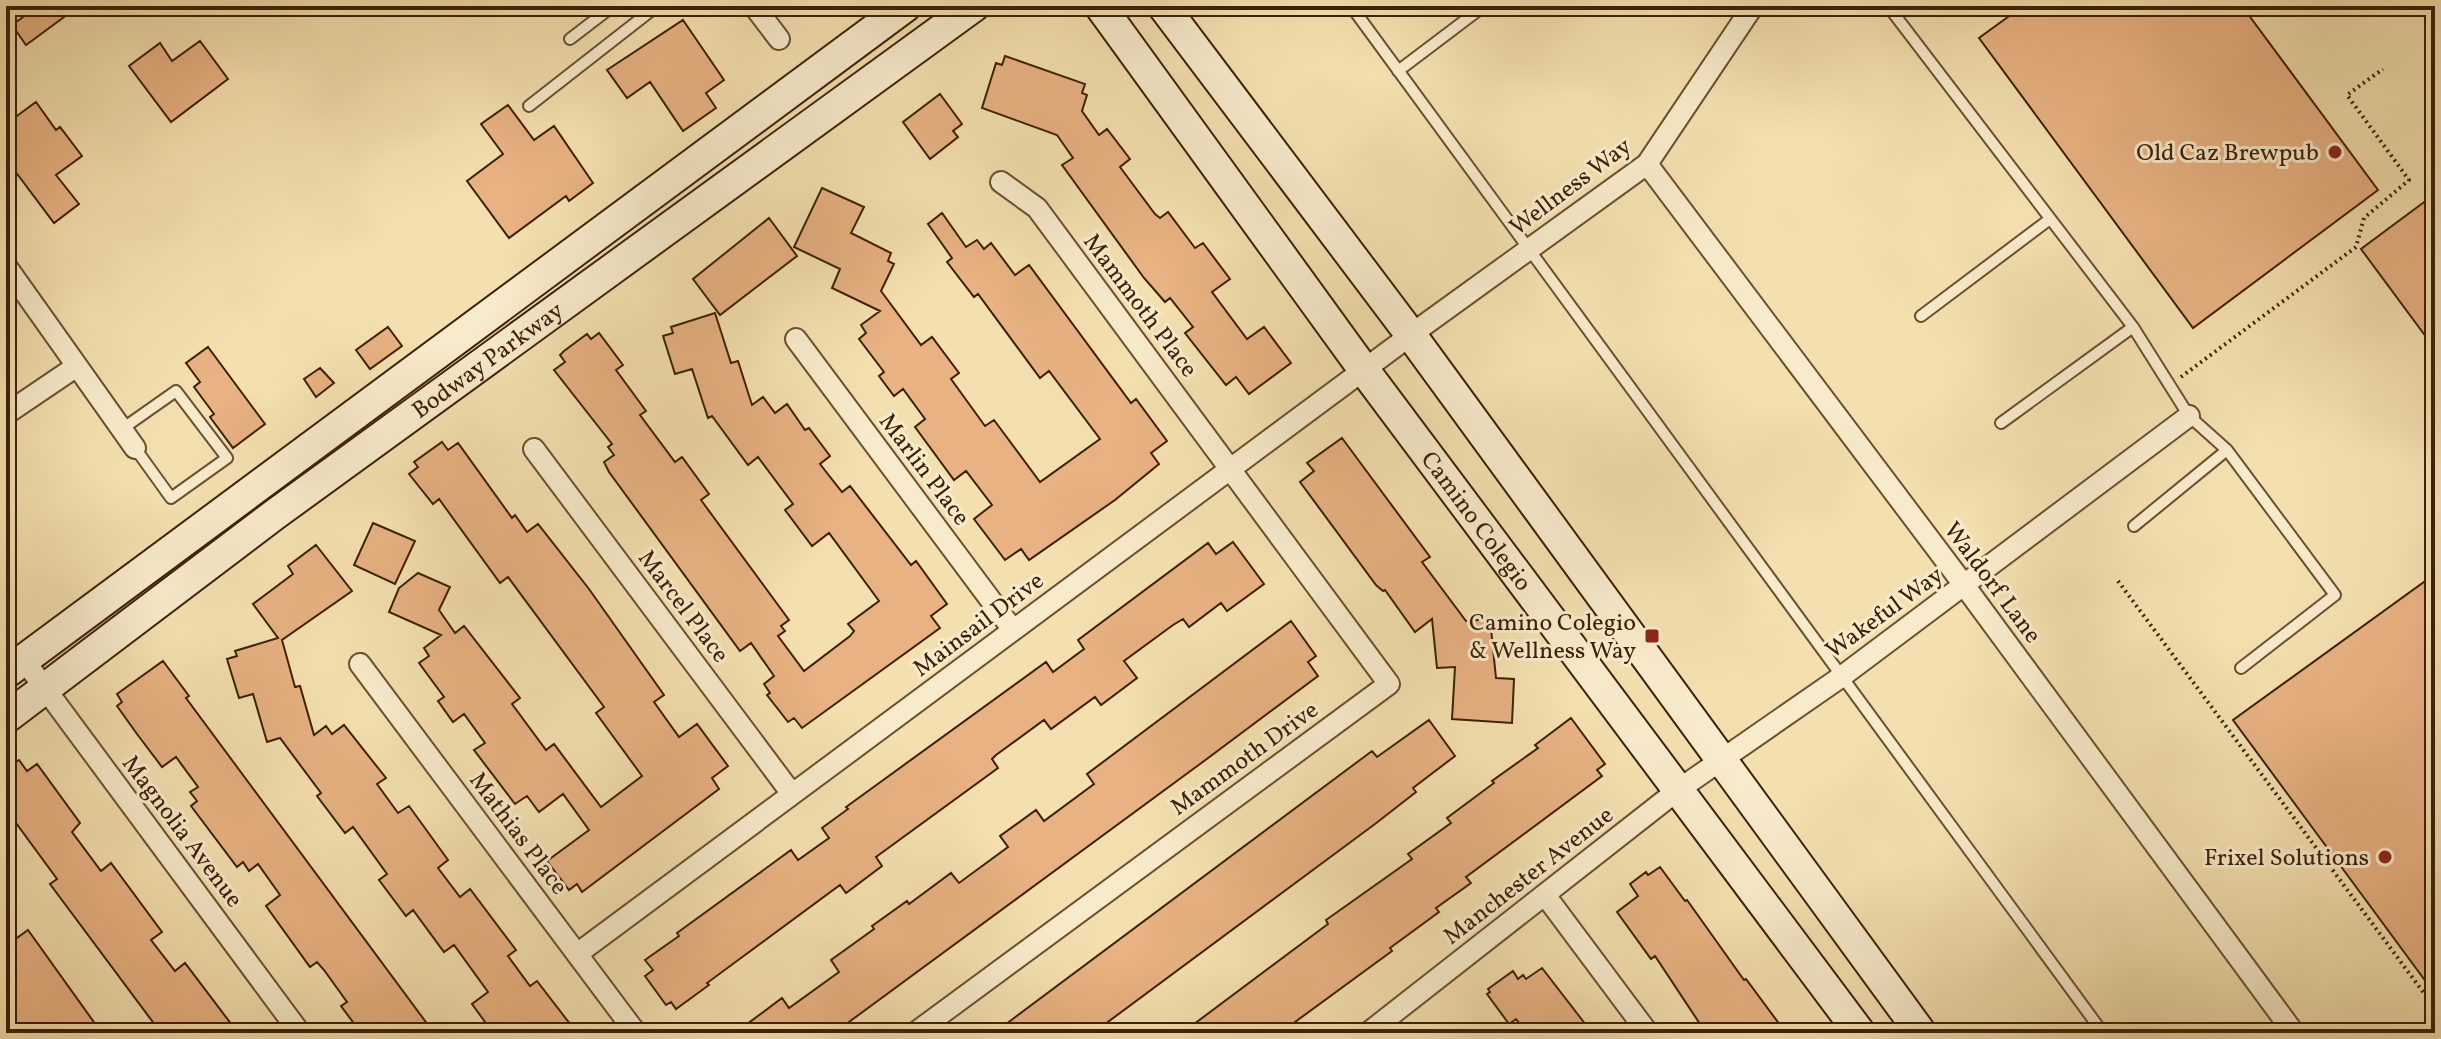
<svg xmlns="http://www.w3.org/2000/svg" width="2441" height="1039" font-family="Vollkorn,serif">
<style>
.building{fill:#e8b282;stroke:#3c2006;stroke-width:2}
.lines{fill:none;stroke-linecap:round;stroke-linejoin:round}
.lane-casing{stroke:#6a5030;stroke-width:14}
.street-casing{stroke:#6a5030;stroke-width:24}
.secondary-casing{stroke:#3c2006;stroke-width:34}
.path{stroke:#3c2006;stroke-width:4;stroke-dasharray:2 4;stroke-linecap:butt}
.lane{stroke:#f8ebcb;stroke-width:10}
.street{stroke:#f8ebcb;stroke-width:20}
.secondary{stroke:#f8ebcb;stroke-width:30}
.poi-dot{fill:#8f2418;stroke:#f8ebcb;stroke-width:3}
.labels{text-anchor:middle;stroke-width:6;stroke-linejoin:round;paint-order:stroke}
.poi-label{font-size:24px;fill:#3c2006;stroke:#f8ebcb;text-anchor:end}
.street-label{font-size:24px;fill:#3c2006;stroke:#f8ebcb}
</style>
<rect width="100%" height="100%" fill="#f4e0af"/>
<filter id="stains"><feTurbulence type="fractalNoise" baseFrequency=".0025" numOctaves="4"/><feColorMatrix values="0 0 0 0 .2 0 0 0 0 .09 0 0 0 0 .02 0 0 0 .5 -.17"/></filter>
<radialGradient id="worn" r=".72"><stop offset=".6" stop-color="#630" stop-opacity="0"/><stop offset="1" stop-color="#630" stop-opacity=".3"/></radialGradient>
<path class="building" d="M15 6H79L26 45 12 25 23 17Z
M2023 6H2242L2378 190 2193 328 1979 38Z
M683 20 724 80 706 93 716 108 683 131 650 82 627 98 607 70Z
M200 41 228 79 171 122 129 66 160 43 172 61Z
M1005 56 1085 84 1082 93 1087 95 1082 111 1099 135 1107 129 1130 159 1120 167 1155 214 1160 218 1168 212 1195 248 1203 243 1230 279 1212 292 1247 339 1264 327 1291 363 1249 394 1236 377 1226 385 1185 333 1193 327 1170 298 1165 302 1144 278 1062 165 1073 158 1057 135 982 108 996 63 1002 65Z
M940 94 962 124 953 131 958 137 930 159 903 122Z
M36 102 56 130 60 127 82 156 56 175 79 204 54 223 6 159V124Z
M508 105 534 140 554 126 593 183 569 201 566 196 509 238 467 181 503 154 481 124Z
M822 188 864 207 851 233 891 253 888 261 894 264 881 291 921 345 932 337 959 373 951 379 985 426 994 420 1040 482 1100 439 1049 371 1040 378 978 294 974 297 947 262 952 258 928 224 942 213 966 247 977 240 984 249 991 243 1015 275 1029 265 1131 403 1136 399 1167 441 1151 453 1159 464 1115 500 1029 560 1021 549 1005 560 974 519 992 505 966 471 954 480 915 427 925 419 903 389 894 396 879 376 884 372 859 339 866 333 861 325 880 311 832 288 840 269 794 247Z
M2435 194V349L2361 249Z
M769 218 797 256 720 315 693 279Z
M715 313 731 363 738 361 752 405 763 397 775 413 787 404 805 430 809 428 830 456 820 464 842 492 850 486 911 565 916 561 947 604 931 616 940 628 802 728 794 718 788 722 767 695 770 693 764 684 774 676 751 643 740 651 609 472 604 462 614 455 608 447 612 444 554 370 565 362 560 355 564 351 587 334 591 339 599 333 623 365 616 370 646 411 640 415 675 462 682 457 709 494 701 500 789 620 781 626 785 631 778 636 804 671 850 636 854 631 848 624 879 601 829 533 812 546 785 510 793 504 758 457 748 465 712 416 708 418 692 369 675 374 663 336 673 333 671 327Z
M388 327 402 346 370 369 356 350Z
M208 347 265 424 233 448 210 417 214 414 194 387 200 382 186 363Z
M320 368 334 383 316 397 304 379Z
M1342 438 1430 557 1422 562 1466 621 1490 619 1496 678 1514 679 1512 723 1452 719 1455 667 1437 668 1432 619 1415 632 1385 590 1383 591 1376 585 1300 482 1314 471 1307 463Z
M442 442 448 450 458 443 512 518 515 515 527 532 538 524 589 589 664 695 654 702 679 737 697 724 728 766 712 778 719 789 582 892 577 884 569 890 547 861 589 830 563 794 539 812 527 796 515 804 474 750 485 743 464 714 453 722 438 701 444 697 419 663 429 656 424 648 441 635 389 612 399 588 418 573 450 587 439 610 455 633 464 626 520 698 512 704 546 750 554 744 601 807 642 776 596 713 604 707 508 577 500 583 439 499 433 504 409 474 418 467 414 462Z
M373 523 415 541 395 584 354 565Z
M1233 542 1264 584 1227 611 1221 603 1189 627 1183 619 1173 625 1124 661 1137 678 1101 705 1095 697 1051 729 1044 720 996 755 992 759 998 768 876 857 882 866 846 893 840 885 707 983 709 985 676 1009 671 1002 666 1005 645 976 653 970 645 960 679 936 677 933 791 850 798 860 829 838 822 828 848 809 846 807 1046 662 1053 672 1084 649 1078 640 1208 543 1216 554Z
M316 545 352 591 282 640 295 687 300 686 314 735 326 726 332 734 344 725 386 778 377 784 398 813 409 806 448 860 438 868 460 897 470 889 516 950 508 956 530 986 537 981 577 1033H493L472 1004 488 992 454 945 444 952 413 910 406 916 379 880 387 874 353 827 345 833 317 796 321 793 280 738 267 742 253 694 239 698 227 659 237 656 235 651 278 638 253 604 293 574 288 566Z
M2435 574V994L2233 720Z
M1291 621 1316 656 1308 662 1318 676 1200 764 834 1033H735L782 998 789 1008 839 972 831 960 874 929 872 926 907 901 909 904 951 873 959 883 1008 847 1000 836 1036 810 1044 821 1094 784 1087 774Z
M163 661 189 696 186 698 434 1033H361L341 1006 347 1002 324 970 317 962 310 967 266 906 280 895 258 864 249 871 243 862 237 867 191 806 197 801 190 792 198 787 176 757 162 767 137 734 117 706 122 702 117 694Z
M1571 718 1605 764 1597 770 1602 776 1466 877 1471 883 1436 908 1439 912 1390 948 1392 951 1280 1033H1182L1328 924 1326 920 1412 859 1408 854 1451 823 1447 818 1494 783 1492 781 1538 748 1535 745Z
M1429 720 1455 756 1413 788 1416 792 1375 824 1093 1033H994L1372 751 1377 757Z
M6 748 16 762 19 760 27 771 37 764 80 823 72 832 101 871 111 863 162 932 151 940 175 971 185 963 238 1033H161L50 884 57 879 13 819 6 824Z
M1660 867 1685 901 1687 900 1744 980 1746 979 1786 1033H1706L1655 956 1651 959 1617 912 1638 896 1630 884 1646 872 1648 875Z
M28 930 96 1025 85 1033H20L10 1020 16 1016 6 1003V946Z
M1542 968 1586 1025 1576 1033H1527L1516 1019 1509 1024 1487 994 1490 992 1488 989 1513 971 1518 979 1523 975 1526 979Z"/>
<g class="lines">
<g class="lane-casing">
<path id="lane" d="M1351 6 2103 1033
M1888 6 2133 327 2189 416 2227 450 2335 595 2241 668
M570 39 613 6
M1398 71 1484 6
M529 106 657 6
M1921 316 2050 219
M2001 423 2133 327
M122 429 176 391 227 458 171 498 135 448
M2134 526 2227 450"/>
</g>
<g class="street-casing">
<path id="street" d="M754 6 779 39
M1647 164 1964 585 2294 1033
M6 266 77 366 6 414
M796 339 1013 630
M77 366 135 448
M534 449 792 794
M24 660 300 1033
M360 664 636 1033
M1545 895 1648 1033
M577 954 1427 323 1647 164 1753 6
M915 1033 1389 684 1037 208 1001 182
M1368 1033 1678 790 1841 677 2189 416"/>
</g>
<g class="secondary-casing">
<g id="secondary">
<path id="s1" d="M1100 6 1364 370 1860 1033"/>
<path d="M1163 6 1411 335 1921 1033"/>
<path d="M6 673 906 6"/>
<path id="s2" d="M6 718 274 515 974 6"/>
</g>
</g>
<path class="path" d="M2181 377 2356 247 2364 218 2409 180 2347 95 2383 69
M2118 581 2435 1008"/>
<use href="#lane" class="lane"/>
<use href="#street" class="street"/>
<use href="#secondary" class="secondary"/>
</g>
<g class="poi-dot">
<circle cx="2335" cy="152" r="8"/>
<rect x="1644" y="628" width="16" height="16" rx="4"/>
<circle cx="2385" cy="857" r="8"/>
</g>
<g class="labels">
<g class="poi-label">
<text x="2319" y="160">Old Caz Brewpub</text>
<text x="1636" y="630">Camino Colegio<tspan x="1636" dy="28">&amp; Wellness Way</tspan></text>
<text x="2369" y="865">Frixel Solutions</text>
</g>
<g class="street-label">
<text transform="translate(1570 186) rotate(-37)" y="8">Wellness Way</text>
<text transform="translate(1141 305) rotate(53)" y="8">Mammoth Place</text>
<text dy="8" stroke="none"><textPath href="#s2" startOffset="600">Bodway Parkway</textPath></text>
<text transform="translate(925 469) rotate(53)" y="8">Marlin Place</text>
<text dy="8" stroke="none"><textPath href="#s1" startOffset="638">Camino Colegio</textPath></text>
<text transform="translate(1993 582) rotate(53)" y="8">Waldorf Lane</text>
<text transform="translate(684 606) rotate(53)" y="8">Marcel Place</text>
<text transform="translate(1884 612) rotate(-36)" y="8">Wakeful Way</text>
<text transform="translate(978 624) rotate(-37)" y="8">Mainsail Drive</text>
<text transform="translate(1244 758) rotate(-36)" y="8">Mammoth Drive</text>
<text transform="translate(183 831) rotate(53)" y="8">Magnolia Avenue</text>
<text transform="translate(519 833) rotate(53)" y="8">Mathias Place</text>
<text transform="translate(1528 875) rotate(-38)" y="8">Manchester Avenue</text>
</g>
</g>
<rect width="2441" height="1039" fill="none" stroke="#f4e0af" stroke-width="32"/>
<rect x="8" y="8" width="2425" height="1023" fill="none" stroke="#3c2006" stroke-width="4"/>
<rect x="16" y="16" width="2409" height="1007" fill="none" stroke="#3c2006" stroke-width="2"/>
<rect width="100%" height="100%" filter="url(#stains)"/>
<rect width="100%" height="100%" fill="url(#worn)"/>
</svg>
